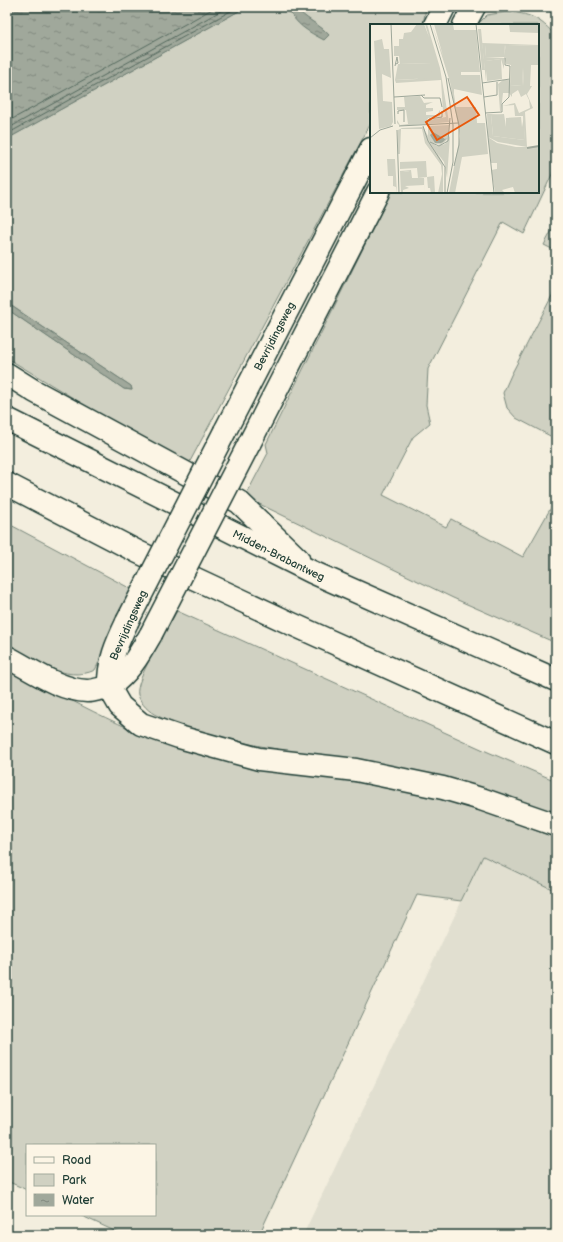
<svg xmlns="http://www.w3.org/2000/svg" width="563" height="1242" font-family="'Balsamiq Sans',sans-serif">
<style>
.built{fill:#e1dfd0}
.green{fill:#d0d1c2;stroke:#78877b}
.water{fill:url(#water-ripples);stroke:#6c7d72}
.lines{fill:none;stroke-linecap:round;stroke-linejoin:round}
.shore{stroke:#53685d;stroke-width:1}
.secondary-casing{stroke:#1f3d34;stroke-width:25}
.trunk-casing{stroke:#1f3d34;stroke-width:25}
.secondary{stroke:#fcf5e5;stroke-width:22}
.trunk{stroke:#fcf5e5;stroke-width:22}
.secondary-bridge-casing{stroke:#1f3d34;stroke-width:25;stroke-linecap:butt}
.secondary-bridge{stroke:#fcf5e5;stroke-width:22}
.labels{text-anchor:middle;stroke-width:3;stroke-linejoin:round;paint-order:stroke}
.street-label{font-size:11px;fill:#1f3d34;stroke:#fcf5e5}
.inset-river{fill:none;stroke:#a0a89b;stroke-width:2}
.inset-road{fill:none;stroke:#9ea79a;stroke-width:1}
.view{fill:#e8590c;fill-opacity:0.15;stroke:#e8590c;stroke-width:2}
.inset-edge{fill:none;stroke:#1f3d34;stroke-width:2}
</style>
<defs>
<pattern id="water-ripples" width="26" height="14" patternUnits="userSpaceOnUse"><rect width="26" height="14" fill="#a0a89b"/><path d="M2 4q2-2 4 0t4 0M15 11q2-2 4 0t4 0" fill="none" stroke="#828a7f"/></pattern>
</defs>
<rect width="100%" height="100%" fill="#f3eede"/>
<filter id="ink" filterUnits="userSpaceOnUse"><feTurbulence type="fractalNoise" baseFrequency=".025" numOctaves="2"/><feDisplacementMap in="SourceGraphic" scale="8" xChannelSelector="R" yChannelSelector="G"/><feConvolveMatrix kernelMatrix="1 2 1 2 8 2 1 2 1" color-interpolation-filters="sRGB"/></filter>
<g filter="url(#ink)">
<path class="built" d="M483 856 556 891V1235H303Z"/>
<path class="green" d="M243 7H287L291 15 324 30 301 14 296 7H426L423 25H371V123L187 467 7 358V309L124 389 132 390 131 386 7 303V139L239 11Z
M506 12C529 13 540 18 556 36V166L524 234 503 222 428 369 426 405 430 423 413 437 383 495 446 527 451 519 523 557 553 504 556 508V643L453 598 245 497 268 453 266 444 391 192H538V25H477L487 15Z
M556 223V251L544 245Z
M556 288V439L516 418 507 408 503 393 511 375Z
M7 523 135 591 95 670C65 684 33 658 7 645Z
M177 611 488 752 556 781V816C468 795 380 771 292 752 247 743 199 737 158 716 149 712 141 704 138 695 134 680 169 626 177 611Z
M7 667C72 700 138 739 209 757 279 774 351 778 421 794 467 805 511 821 556 838V891L483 856 461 901 417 895 259 1235H123L80 1215H155V1145H27V1190L7 1181Z"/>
<path class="water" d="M7 7H243L239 11 7 139Z
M287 7H296C304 19 320 24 329 35L324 40C307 31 296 25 287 7Z
M7 303 131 386 132 390 124 389 7 309Z"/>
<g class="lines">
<path class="shore" d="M7 122 216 7
M7 129 228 7
M7 134 238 7"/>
<g class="secondary-casing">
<g id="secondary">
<path d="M435 25 444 7"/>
<path d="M464 25 474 7"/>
<path id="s1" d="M225 431 371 149"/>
<path d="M249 444 378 192"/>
<path d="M109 687C129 673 139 655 151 634"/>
<path d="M109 687C108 662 117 643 127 622"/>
</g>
</g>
<g class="trunk-casing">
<g id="trunk">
<path d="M7 374 34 391 239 502 298 559"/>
<path id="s2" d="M7 419 312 572 556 680"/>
<path d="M7 484 138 552 292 624 556 743"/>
<path d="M7 657C32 670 59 690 87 691 94 691 102 688 109 687L120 706 141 724 179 737 259 759 356 770 443 788 481 799 556 825"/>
</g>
</g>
<use href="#secondary" class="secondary"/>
<use href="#trunk" class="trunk"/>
<g class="secondary-bridge-casing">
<path id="secondary-bridge" d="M127 622 225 431
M151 634 249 444"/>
</g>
<use href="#secondary-bridge" class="secondary-bridge"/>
</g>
</g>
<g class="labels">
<g class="street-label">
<text dy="4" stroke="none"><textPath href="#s1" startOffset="107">Bevrijdingsweg</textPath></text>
<text dy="4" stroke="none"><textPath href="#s2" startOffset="304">Midden-Brabantweg</textPath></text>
<text transform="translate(128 625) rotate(-66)" y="4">Bevrijdingsweg</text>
</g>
</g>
<g transform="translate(370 24)">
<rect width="169" height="169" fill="#f3eede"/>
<path d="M47 0H54L59 13 55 0H57L70 44 79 98 58 100 59 96 76 93 75 88H73L71 56 26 59 25 56 47 55 61 39 30 40 29 32H24V22H29V15H33L34 9 41 8ZM62 0 73 32 64 0H83L84 6H106L110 48H91V51H110L112 71 84 65V70L86 83H106L107 99H115L118 130 92 133 85 169H79L90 112 80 58ZM139 0H169V9L140 8ZM108 5H111L115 46H112ZM12 15 14 25H19L21 54 12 50 13 77 22 78 23 98 21 102 9 105 4 17ZM116 21H135L134 31 136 21 169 22V41H150H161L160 62H154L153 44 152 62 140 61 141 41 136 40 134 33H115ZM131 35 132 55 117 57 115 37ZM50 72 54 79 63 78 56 81V84H63V87L56 88V91H67L70 86V92L58 94 56 100 31 102 29 101 27 99V96L30 101 38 100 36 86H27V83H35L34 73ZM134 90 136 103V94L151 93 152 103 154 92 155 116 123 112 121 91ZM79 101 78 115 71 121 62 119 58 114V102ZM53 103 73 139V169H68L72 150 71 141 55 119 52 105H31L30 130H28V106L32 104ZM56 107 59 117 67 122 75 120 80 112 77 154 74 138 59 118ZM118 113 127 119 146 123H169V169H145L143 163 132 166 135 169 125 168 121 146 127 145V139H121ZM17 135H25L27 169 26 163 23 162V152H18ZM56 137 57 153 64 152 65 169H61L60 164H58L57 153 48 154 47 144 30 145V138ZM40 147 41 156 54 155V161L35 162 39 164 33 166V148Z" fill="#d0d1c2"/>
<path d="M112 19 169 21V22L136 21 134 31 135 21H116L115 33 134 34V45L131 35 116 37V57ZM153 44 154 62H162L157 70 163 84 155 88 157 123 128 118 118 113 117 90H134L121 91 123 112 155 116 153 92H145L144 81 132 82 145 79 149 89 160 84 159 76 156 70 151 73 148 66 142 70V73L139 69H133L131 87H130L128 60 133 56H139L140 61 152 62ZM41 146 42 154H54L55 168 54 156H40L39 147 33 148V169H31L30 147Z" fill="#d0d1c2"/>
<path d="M61 39 62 54 25 56 28 40Z" fill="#d0d1c2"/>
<path d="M63 108 75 115 77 114 73 118 71 119H65L60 111Z" fill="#a0a89b"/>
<path class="inset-river" d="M157 124 169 122"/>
<path class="inset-road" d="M21 0 25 100M60 0 76 53 83 101V138L77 169M106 0 124 169M25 42 27 33 28 39 26 40M78 54 89 101V121L84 142M112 59 140 55M51 71 54 74H70L72 83M24 73 55 71M114 73 127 71V58M115 89 132 88V80L139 73 140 42 135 41V34M28 90V87L34 86V98M57 100 59 95 72 93V87M29 102 88 99M53 102 58 117 75 143V169M27 106 29 169M0 114 10 106 23 102M60 118 69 122 78 117 80 94"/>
<path class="view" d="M97 73 109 91 67 116 56 98Z"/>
<rect width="169" height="169" class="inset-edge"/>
</g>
<rect width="563" height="1242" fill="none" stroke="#fcf5e5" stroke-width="24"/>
<rect x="12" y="12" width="539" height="1218" fill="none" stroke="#1f3d34" stroke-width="1.5" filter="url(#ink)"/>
<rect x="26" y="1144" width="130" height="72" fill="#fcf5e5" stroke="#a4ab9e"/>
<rect x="34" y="1157" width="20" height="6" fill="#fcf5e5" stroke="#a4ab9e"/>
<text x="62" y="1164" font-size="12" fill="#1f3d34">Road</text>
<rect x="34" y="1174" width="20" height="12" fill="#d0d1c2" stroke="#a4ab9e"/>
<text x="62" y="1184" font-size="12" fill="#1f3d34">Park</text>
<rect x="34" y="1194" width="20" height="12" fill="url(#water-ripples)" stroke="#a4ab9e"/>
<text x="62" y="1204" font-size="12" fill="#1f3d34">Water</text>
</svg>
